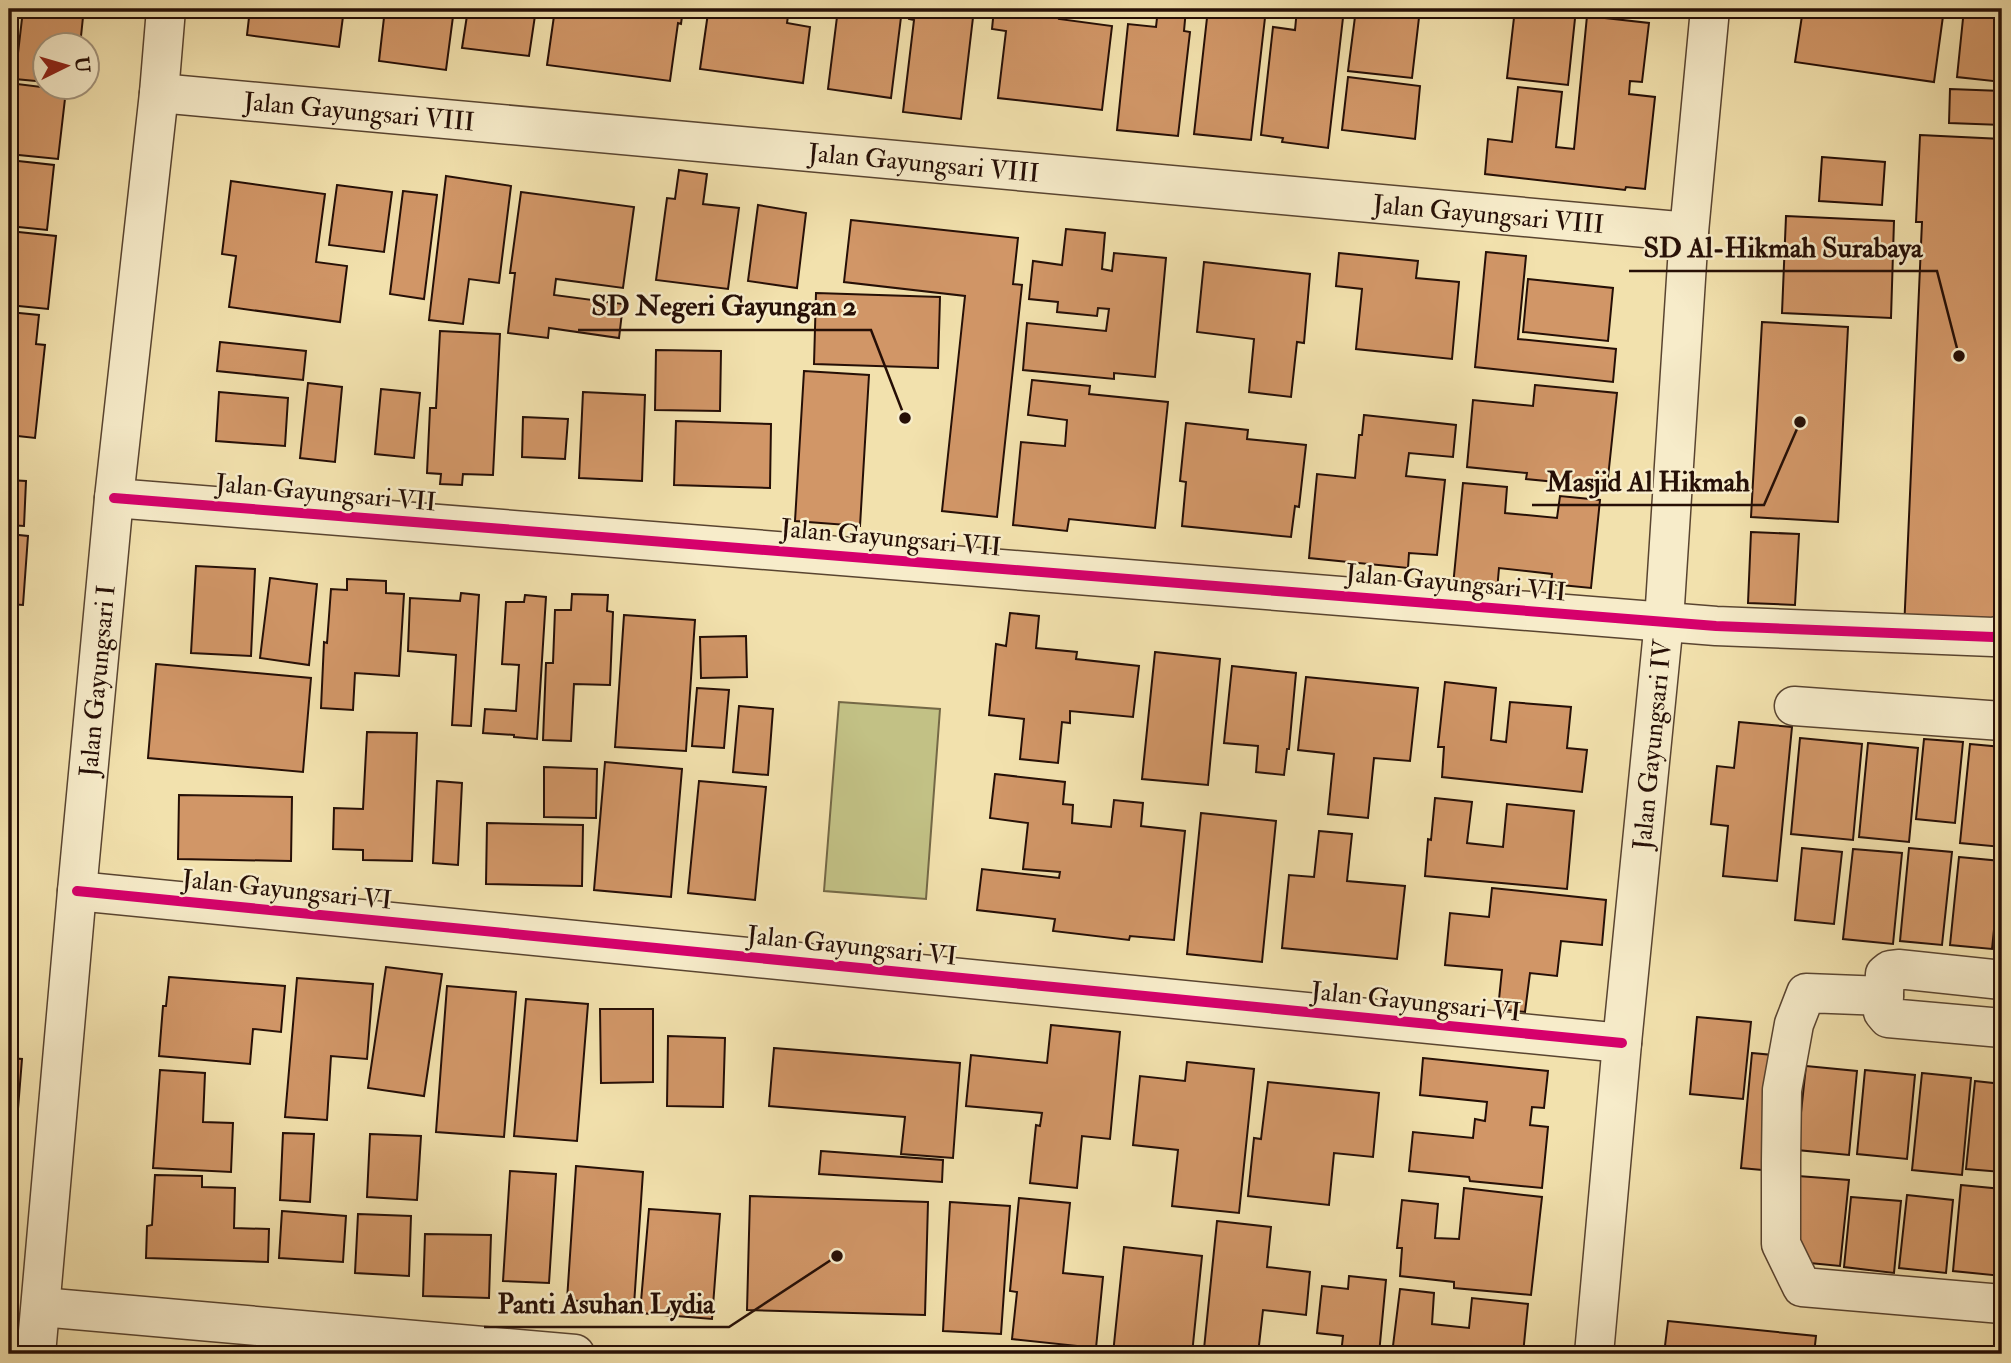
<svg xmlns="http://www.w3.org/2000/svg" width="2011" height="1363" font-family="'IM FELL Double Pica',serif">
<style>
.green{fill:#c2c185;stroke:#746846;stroke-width:2}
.building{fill:#d19667;stroke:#260f06;stroke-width:2}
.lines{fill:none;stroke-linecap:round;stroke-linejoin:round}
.street-casing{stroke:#594430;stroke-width:41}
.street{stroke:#f7ecca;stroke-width:38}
.cycleway-casing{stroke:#f7ecca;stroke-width:15}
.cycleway{stroke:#d6006c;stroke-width:10}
.labels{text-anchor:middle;stroke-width:5;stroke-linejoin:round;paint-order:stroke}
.street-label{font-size:26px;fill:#260f06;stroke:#f7ecca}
.leader{fill:none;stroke:#260f06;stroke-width:2.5}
.callout-dot{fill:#260f06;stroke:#f7ecca;stroke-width:2.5}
.callout-label{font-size:28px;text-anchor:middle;font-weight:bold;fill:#260f06;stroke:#f7ecca;stroke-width:5;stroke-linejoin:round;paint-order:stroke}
</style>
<rect width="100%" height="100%" fill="#f2e1ad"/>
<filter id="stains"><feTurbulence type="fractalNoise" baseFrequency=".00286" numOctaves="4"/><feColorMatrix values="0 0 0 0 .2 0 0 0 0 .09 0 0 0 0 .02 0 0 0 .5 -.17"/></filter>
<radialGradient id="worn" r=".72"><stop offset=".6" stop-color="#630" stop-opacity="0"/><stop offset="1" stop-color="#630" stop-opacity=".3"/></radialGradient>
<path class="green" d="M839 702 940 709 926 899 824 891Z"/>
<path class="building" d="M250 9H344L339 47 247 35Z
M385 9H454L446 70 379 61Z
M468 9H536L529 56 462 48Z
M555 9H683L681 24 678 23 670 81 547 65Z
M736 9H789L787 23 810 27 803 83 700 69 708 13 735 17Z
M838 9H902L891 98 828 89Z
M910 9H974L961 119 903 112 914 20 909 19Z
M994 9H1061L1059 19 1112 26 1102 110 998 98 1006 31 992 29Z
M1158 9H1186L1184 31 1190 32 1178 136 1117 130 1128 24 1156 27Z
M1208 9H1266L1251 140 1194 134Z
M1297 9H1344L1328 148 1282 142 1283 138 1261 135 1273 27 1295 30Z
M1356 9H1420L1412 78 1348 71Z
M1515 9H1576L1568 85 1507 78Z
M1803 9H1944L1934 82 1795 62Z
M1964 9H2002V82L1957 77Z
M23 10 83 17 80 46H46V82L15 79Z
M1587 16 1649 23 1642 82 1630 81 1629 94 1655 97 1645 189 1626 187 1625 190 1485 174 1488 139 1512 142 1518 87 1562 92 1556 147 1574 149Z
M1348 77 1420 86 1415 139 1342 130Z
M9 83 66 90 58 159 9 154Z
M1950 89 2002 91V125L1949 123Z
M1920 135 2002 139V489L1996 634 1904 630 1922 222H1916Z
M1822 157 1885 162 1882 205 1819 201Z
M9 160 54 165 47 230 9 226Z
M679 170 707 174 703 204 739 208 728 289 656 280 667 198 675 199Z
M446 176 511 186 499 283 469 279 463 324 429 320Z
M231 181 325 194 316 262 347 266 340 322 229 307 236 256 222 254Z
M337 185 392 192 384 252 329 245Z
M403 191 437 195 424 299 390 294Z
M521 192 634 207 623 288 556 279 554 295 623 304 619 338 549 328 548 338 508 333 515 273H510Z
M758 205 806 213 797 288 748 281Z
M1786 216 1894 221 1891 318 1782 313Z
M851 220 1018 238 1013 284 1022 285 997 517 942 511 965 296 844 282Z
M1066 229 1105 233 1102 269 1112 271 1114 253 1166 258 1155 377 1114 373V379L1023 370 1027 323 1106 331 1109 309 1098 308 1097 316 1057 312 1058 302 1029 299 1033 261 1062 265Z
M9 231 56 236 48 309 9 305Z
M1486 252 1526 256 1518 339 1616 349 1613 382 1475 367Z
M1339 253 1418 261 1416 278 1459 282 1452 359 1356 349 1362 289 1336 286Z
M1204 262 1310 274 1304 343 1297 342 1291 397 1249 392 1254 339 1197 332Z
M1528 279 1613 288 1608 341 1523 332Z
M816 293 940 297 938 368 814 364Z
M9 312 39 315 36 344 45 345 35 438 9 435Z
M1762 322 1848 327 1838 522 1751 517Z
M440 331 500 334 493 475 463 474 462 485 440 484 441 474 427 473 430 408H436Z
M220 342 306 351 303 380 217 371Z
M656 350 721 351 720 411 655 410Z
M804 371 869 375 860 526 795 521Z
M1032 380 1090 386 1089 394 1168 402 1155 528 1069 519 1067 531 1013 525 1021 442 1065 446 1067 420 1028 415Z
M308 383 342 387 335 462 300 458Z
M1535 385 1617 393 1607 487 1526 479 1527 473 1467 467 1473 400 1533 406Z
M381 389 420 393 414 458 375 454Z
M219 392 288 398 285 446 216 441Z
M583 392 645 395 642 481 579 478Z
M1364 415 1456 425 1453 457 1409 453 1406 476 1445 480 1437 555 1409 553 1408 568 1309 558 1317 474 1355 478 1359 435H1362Z
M523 417 568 419 565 459 522 457Z
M676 421 771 424 770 488 674 485Z
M1186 423 1248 430 1247 439 1306 445 1299 507 1295 506 1291 537 1182 526 1186 482 1180 481Z
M9 480 26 481 24 526 9 525Z
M1463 483 1507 487 1505 513 1557 518 1560 496 1600 500 1591 588 1551 584 1552 574 1499 568 1497 591 1453 586Z
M1751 532 1799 534 1795 605 1748 603Z
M9 534 28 536 23 605 9 604Z
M196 566 255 569 251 656 191 653Z
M270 578 317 584 309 665 260 658Z
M347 579 386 581V593L404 594 399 676 355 673 353 710 321 708 324 642 327 643 331 589 347 590Z
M461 593 479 595 471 726 452 725 456 655 408 651 410 598 460 601Z
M572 594 608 595 607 611 613 612 610 685 574 684 571 741 543 740 546 663H553L555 610H571Z
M525 595 546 597 537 739 514 737V735L483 733 485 709 516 711 519 665 502 664 506 602H524Z
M9 610 16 611 11 679H9Z
M1010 613 1039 616 1036 648 1077 652 1076 659 1139 666 1133 717 1070 711V723L1062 722 1058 763 1020 759 1024 719 989 715 996 644 1006 646Z
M624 615 695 620 686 751 615 747Z
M746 636 747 677 701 678 700 637Z
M1155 652 1220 659 1208 785 1142 779Z
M156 664 311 678 303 772 148 758Z
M1232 666 1296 673 1289 749H1287L1284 775 1256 772 1258 746 1224 743Z
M1306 677 1418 688 1410 761 1374 758 1368 818 1328 814 1334 754 1298 750Z
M1445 682 1496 688 1491 740 1506 742 1510 702 1571 707 1567 748 1587 750 1582 792 1442 777 1444 747H1438Z
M697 688 729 690 724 748 692 746Z
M739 706 773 709 768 775 733 772Z
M1739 722 1792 727 1777 881 1723 876 1728 826 1711 824 1717 766 1734 768Z
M9 731H16V752H9Z
M367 732 417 733 412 861 363 860V850L333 849 334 808 363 809Z
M1800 738 1862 744 1853 840 1791 834Z
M1924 739 1963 742 1955 823 1916 819Z
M1868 743 1918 748 1909 842 1859 837Z
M1970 744 2002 747V847L1960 843Z
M605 762 682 769 671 897 594 890Z
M544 767 597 769 596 818 544 817Z
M995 774 1065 782 1063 804 1073 805 1072 823 1111 827 1114 800 1143 803 1141 826 1185 831 1174 940 1130 936 1129 940 1053 931 1055 919 977 910 982 869 1059 878 1060 872 1023 869 1028 823 990 818Z
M437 781 462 783 458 865 433 863Z
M699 781 766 787 755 900 688 893Z
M179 795 292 797 291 861 178 859Z
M1435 798 1472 802 1467 843 1503 847 1507 804 1574 811 1567 889 1425 876 1428 839 1431 840Z
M1201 813 1276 821 1262 962 1187 954Z
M487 823 583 825 582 886 486 884Z
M1319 831 1352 834 1347 881 1405 886 1397 959 1282 948 1289 875 1314 877Z
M1802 848 1842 852 1834 924 1795 920Z
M1909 848 1952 852 1942 945 1900 941Z
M1853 849 1902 853 1893 944 1843 939Z
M1959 857 2001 861 1992 949 1950 945Z
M1492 888 1606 900 1602 945 1561 941 1557 976 1530 973 1525 1012 1498 1009 1502 970 1445 965 1450 913 1489 917Z
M386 967 442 974 424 1096 368 1088Z
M169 977 285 986 281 1032 253 1029 250 1064 159 1056 163 1006H166Z
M297 978 373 984 367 1059 331 1056 327 1120 285 1117Z
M447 986 516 992 504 1137 436 1132Z
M526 999 588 1004 577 1141 514 1136Z
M600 1009H653V1082L601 1083Z
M1697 1017 1751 1022 1743 1099 1690 1094Z
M1051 1025 1120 1032 1110 1139 1082 1136 1077 1188 1030 1183 1036 1125 1040 1126 1042 1113 966 1106 971 1055 1047 1063Z
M668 1036 725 1038 723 1107 667 1106Z
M774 1048 960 1063 953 1158 901 1154 905 1117 769 1106Z
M1752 1053 1784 1056 1773 1171 1741 1168Z
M9 1058 22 1059 17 1121H9Z
M1423 1058 1548 1071 1544 1108 1532 1107 1530 1125 1548 1127 1542 1188 1470 1181 1469 1177 1409 1171 1413 1132 1473 1138 1475 1119 1485 1121 1487 1102 1420 1095Z
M1187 1062 1254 1069 1239 1213 1172 1206 1178 1150 1133 1145 1140 1076 1185 1081Z
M1806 1066 1857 1071 1849 1155 1797 1150Z
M160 1070 205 1073 203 1122 233 1123 231 1172 153 1168Z
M1865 1070 1915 1075 1907 1159 1857 1154Z
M1922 1073 1971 1078 1962 1175 1912 1170Z
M1975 1081 2002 1084V1172L1966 1169Z
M1268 1082 1379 1093 1373 1157 1334 1153 1329 1205 1248 1196 1254 1138 1261 1139Z
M283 1133 314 1134 310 1202 280 1200Z
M370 1134 421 1136 417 1200 367 1197Z
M821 1151 943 1160 942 1182 819 1174Z
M576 1166 643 1172 634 1305 567 1300Z
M510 1171 556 1174 549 1283 503 1281Z
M155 1175 202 1176V1187L235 1188 234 1228 269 1229 268 1262 146 1258 147 1226 152 1225Z
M1798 1176 1849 1180 1840 1266 1789 1261Z
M1961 1185 2002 1189V1276L1953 1271Z
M1464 1188 1542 1197 1531 1295 1454 1288V1282L1400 1276 1402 1248H1397L1402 1200 1438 1204 1435 1238 1459 1239Z
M1907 1195 1953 1200 1946 1273 1899 1268Z
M750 1196 928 1202 925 1315 747 1310Z
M1851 1197 1901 1201 1894 1273 1844 1267Z
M1019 1198 1070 1203 1063 1273 1103 1277 1096 1348 1012 1339 1017 1292 1010 1291Z
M950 1202 1010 1206 1001 1334 943 1331Z
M649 1209 720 1214 712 1319 640 1313Z
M282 1211 346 1216 343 1262 279 1258Z
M358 1214 411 1216 409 1276 355 1273Z
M1217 1221 1271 1227 1267 1267 1310 1272 1306 1315 1263 1310 1258 1354 1204 1349Z
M425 1234 491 1235 489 1298 423 1296Z
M1124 1247 1202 1256 1192 1354H1113Z
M1349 1276 1386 1280 1379 1354H1341L1343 1336 1317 1333 1322 1286 1348 1289Z
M1400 1289 1434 1293 1432 1324 1469 1328 1472 1298 1528 1304 1523 1354H1392Z
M1668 1321 1816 1336 1814 1354H1664Z"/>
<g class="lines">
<g class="street-casing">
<g id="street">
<path id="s1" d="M159 93 1689 232"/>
<path d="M114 498 1716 626 1993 637 2002 635"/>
<path d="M1794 706 2002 721"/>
<path d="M77 891 1622 1043"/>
<path d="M2002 980 1898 969 1890 970 1885 974 1883 1012 1888 1018 2002 1028"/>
<path d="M1884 996 1806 993 1794 1024 1782 1090 1781 1161V1244L1802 1287 2002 1304"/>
<path d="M41 1307 575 1354"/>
<path id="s2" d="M36 1354 77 891 114 498 159 93 166 9"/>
<path id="s3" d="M1594 1354 1622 1043 1664 621 1689 232 1710 9"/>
</g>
</g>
<use href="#street" class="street"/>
<g class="cycleway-casing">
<path id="cycleway" d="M114 498 1716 626 1993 637 2002 635
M77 891 1622 1043"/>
</g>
<use href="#cycleway" class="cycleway"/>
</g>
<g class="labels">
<g class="street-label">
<text dy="9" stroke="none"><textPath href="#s1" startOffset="201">Jalan Gayungsari VIII</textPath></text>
<text dy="9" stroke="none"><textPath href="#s1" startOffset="768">Jalan Gayungsari VIII</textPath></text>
<text dy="9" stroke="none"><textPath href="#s1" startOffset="1335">Jalan Gayungsari VIII</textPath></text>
<text transform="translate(326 492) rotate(5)" y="9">Jalan Gayungsari VII</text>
<text transform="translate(891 537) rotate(5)" y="9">Jalan Gayungsari VII</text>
<text transform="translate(1456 582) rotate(5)" y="9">Jalan Gayungsari VII</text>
<text dy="9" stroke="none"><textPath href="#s2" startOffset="676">Jalan Gayungsari I</textPath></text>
<text dy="9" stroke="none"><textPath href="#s3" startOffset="612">Jalan Gayungsari IV</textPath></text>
<text transform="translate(287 889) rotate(6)" y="9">Jalan Gayungsari VI</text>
<text transform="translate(852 945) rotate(6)" y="9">Jalan Gayungsari VI</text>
<text transform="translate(1416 1001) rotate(6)" y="9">Jalan Gayungsari VI</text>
</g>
</g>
<path class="leader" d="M1959 356L1937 271H1629M905 418L871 330H578M1800 422L1764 505H1532M837 1256L729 1327H484"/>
<g class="callout-dot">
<circle cx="1959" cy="356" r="7"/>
<circle cx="905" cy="418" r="7"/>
<circle cx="1800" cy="422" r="7"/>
<circle cx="837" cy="1256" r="7"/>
</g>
<g class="callout-label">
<text x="1783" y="257">SD Al-Hikmah Surabaya</text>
<text x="724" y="315">SD Negeri Gayungan 2</text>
<text x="1648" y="491">Masjid Al Hikmah</text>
<text x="606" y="1313">Panti Asuhan Lydia</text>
</g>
<rect width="2011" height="1363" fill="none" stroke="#f2e1ad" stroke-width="35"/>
<rect x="10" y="10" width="1990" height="1342" fill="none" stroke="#260f06" stroke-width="3.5"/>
<rect x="18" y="18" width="1976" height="1328" fill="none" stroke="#260f06" stroke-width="2"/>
<g transform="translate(66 66) rotate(85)"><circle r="33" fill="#f7ecca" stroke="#a3947c" stroke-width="2"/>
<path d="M0-5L12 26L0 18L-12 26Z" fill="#8f2418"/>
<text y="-10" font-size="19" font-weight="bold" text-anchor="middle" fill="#260f06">U</text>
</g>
<rect width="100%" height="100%" filter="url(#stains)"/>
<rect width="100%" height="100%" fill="url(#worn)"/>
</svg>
